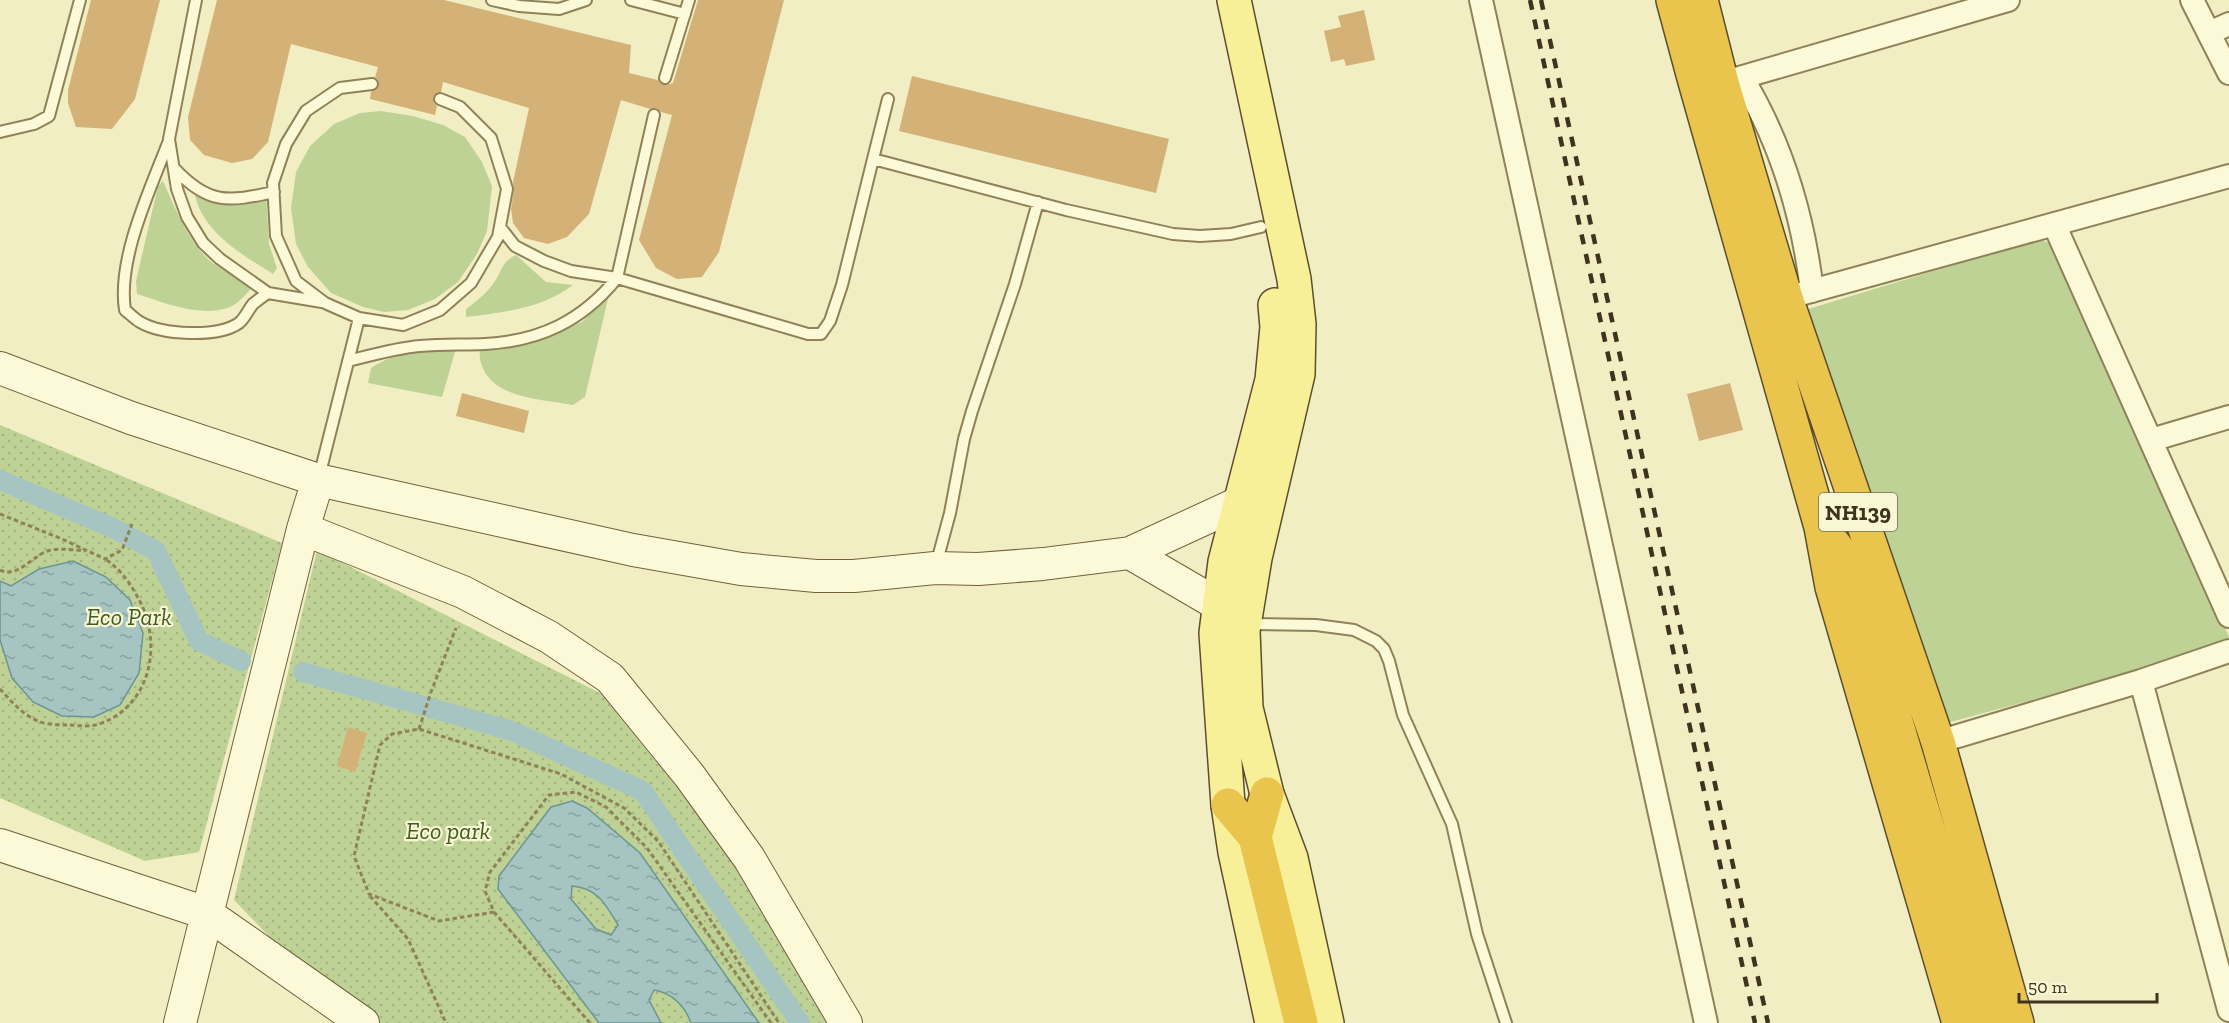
<svg xmlns="http://www.w3.org/2000/svg" width="2229" height="1023" font-family="'Zilla Slab',serif">
<style>
.green{fill:#bed296}
.park{fill:url(#park-dots)}
.water{fill:url(#water-ripples);stroke:#6c9593;stroke-width:1.5;fill-rule:evenodd}
.lines{fill:none;stroke-linecap:round;stroke-linejoin:round}
.canal{stroke:#a6c5c2;stroke-width:20}
.building{fill:#d4b176}
.lane-casing{stroke:#8f8158;stroke-width:14}
.street-casing{stroke:#8f8158;stroke-width:26}
.secondary-casing{stroke:#71613b;stroke-width:34}
.primary-casing{stroke:#5d4d2d;stroke-width:36}
.highway-casing{stroke:#5d4d2d;stroke-width:36}
.path{stroke:#8f8158;stroke-width:3;stroke-dasharray:4.5 3;stroke-linecap:butt}
.lane{stroke:#fcf9d8;stroke-width:10}
.street{stroke:#fcf9d8;stroke-width:22}
.secondary{stroke:#fcf9d8;stroke-width:32}
.primary{stroke:#f8ef99;stroke-width:33}
.highway{stroke:#e9c54e;stroke-width:33}
.rail{stroke:#3e341e;stroke-width:4.5;stroke-dasharray:10 10;stroke-linecap:butt}
.labels{text-anchor:middle;stroke-width:4.5;stroke-linejoin:round;paint-order:stroke}
.shield{fill:#f9f6d4;stroke:#766e55;stroke-width:1.5}
.shield-label{font-size:22px;font-weight:bold;fill:#3e341e}
.park-label{font-size:24px;font-style:italic;fill:#415c22;stroke:#f9f6d4}
</style>
<defs>
<pattern id="park-dots" width="8" height="8" patternUnits="userSpaceOnUse" patternTransform="scale(1.5)"><rect width="8" height="8" fill="#bed296"/><path d="M2 2h.1M6 6h.1" fill="none" stroke="#a4b581" stroke-width="1.8" stroke-linecap="round"/></pattern>
<pattern id="water-ripples" width="26" height="14" patternUnits="userSpaceOnUse" patternTransform="scale(1.5)"><rect width="26" height="14" fill="#a6c5c2"/><path d="M2 4q2-2 4 0t4 0M15 11q2-2 4 0t4 0" fill="none" stroke="#89a19d"/></pattern>
</defs>
<rect width="100%" height="100%" fill="#f2eec4"/>
<path class="green" d="M381 111 413 116 443 125 465 137 482 162 492 186 487 231 477 254 458 282 435 299 408 310 384 312 363 307 331 293 308 267 296 244 291 208 296 172 310 146 334 124 360 113Z
M163 181C175 207 186 238 208 259 221 271 239 276 251 289 246 294 240 301 234 305 206 320 165 303 137 294L136 281 158 186Z
M194 190 227 199 266 194 269 244 277 268 273 274C241 254 200 231 194 190Z
M2039 239 2050 243 2229 637 2221 649 1943 724 1805 310Z
M516 255 546 282 573 285C541 309 504 312 466 317V309C477 301 488 292 495 281 503 269 501 262 516 255Z
M605 297 608 299 585 397 573 405C542 399 491 399 481 363 479 357 480 350 480 344L543 339 582 322Z
M457 345 442 397 368 383 371 368C400 350 424 347 457 345Z"/>
<path class="park" d="M0 425 282 543 199 852 145 861 0 798Z
M317 550 600 693 743 868 846 1023H353L234 900Z"/>
<path class="water" d="M73 561 106 577 130 600 143 633 139 673 120 705 94 717 62 716 33 702 12 678 0 640V581L11 586 39 569Z
M572 801 587 808 640 853 759 1023H691C685 1006 672 993 654 990L649 1000 661 1023H599L498 889 499 876 551 807ZM572 886C598 888 606 905 618 925L611 935 596 929 571 899Z"/>
<g class="lines">
<path class="canal" d="M0 480 113 528 156 551 199 641 241 661
M303 672 512 731 643 791 800 1023"/>
</g>
<path class="building" d="M91 0H160L135 99 112 129 76 127 68 103V90Z
M217 0H444L631 45 629 73 658 80 660 83 666 85 673 83 698 0H784L719 252 702 277 677 279 656 268 639 240 672 115 661 112 656 108 650 109 621 100 589 214 567 237 548 244 524 238 513 223 511 209 514 190 513 182 529 108 443 82 441 92 436 93 433 97 434 103 437 106 435 115 370 99 371 92 379 86 378 80 375 77 378 67 291 44 268 142 252 159 232 163 204 155 190 140 188 117Z
M1364 10 1375 60 1346 66 1344 59 1331 62 1324 31 1341 27 1338 16Z
M912 76 1169 139 1156 193 899 131Z
M1730 383 1743 430 1699 441 1687 394Z
M462 393 529 411 524 433 456 416Z
M348 727 367 733 355 772 337 766Z"/>
<g class="lines">
<g class="lane-casing">
<path id="lane" d="M196 0 169 139 177 189 187 217 203 243 220 259 268 293 322 302
M492 0 519 6 559 9 586 0
M631 0 685 14
M665 78 689 0
M372 84 340 88 306 111 286 144 273 183 276 236 296 281 325 303 359 318 403 325 440 310 471 283 498 237 507 189 491 138 460 107 440 99
M0 132 34 124 49 116 80 0
M168 143C150 190 117 259 125 310 130 314 135 319 140 322 162 335 218 338 239 323 245 318 248 310 253 304 258 300 263 296 268 293
M873 159 888 99
M174 168C208 205 228 202 274 192
M500 227 515 246 544 261 571 271 617 278 808 334H821L830 321 842 285 873 159 1066 210 1173 234 1200 236 1231 234 1261 227
M348 361C372 355 396 348 420 346 442 344 464 345 485 344 540 341 582 321 617 278L654 115
M319 477 359 318
M936 565 950 513 964 439 972 411 1015 284 1038 202
M1247 624 1316 625 1354 630 1376 641 1384 649 1389 661 1403 715 1452 824 1477 934 1506 1023"/>
</g>
<g class="street-casing">
<path id="street" d="M1481 0 1706 1023
M2192 0 2229 73
M2209 33 2229 24
M1742 78C1781 142 1803 216 1812 291
M1722 83 2008 0
M2054 224 2229 616
M1786 298 2229 176
M2151 440 2229 417
M2141 681 2229 1010
M1938 742 2141 681 2229 651"/>
</g>
<g class="secondary-casing">
<path id="secondary" d="M0 368 131 418 318 480 633 550 741 569 816 576H854L935 568 978 569 1043 564 1130 553 1241 502
M303 529 463 592 549 637 610 678 689 775 749 858 846 1023
M1130 553 1219 605
M0 845 206 913 363 1023
M180 1023 303 529 318 480"/>
</g>
<g class="primary-casing">
<path id="primary" d="M1234 0 1294 279 1299 324 1298 374 1255 558 1243 631 1246 708 1267 794 1291 858 1327 1023
M1272 1023 1235 852 1228 805 1216 633 1225 562 1272 380 1277 327 1275 305"/>
</g>
<g class="highway-casing">
<path id="highway" d="M1673 0 1694 78 1821 527 1832 587 1959 1023
M1701 0 1722 83 1786 298 1938 742 2017 1023
M1833 543 1849 564 1986 1023
M1228 805 1255 837 1301 1023
M1255 837 1267 794"/>
</g>
<path class="path" d="M0 514 62 539 105 559 122 550 132 524
M0 570C19 579 34 553 51 550 62 548 74 550 85 551
M0 689C11 701 23 715 38 721 47 725 60 725 70 725 79 726 93 727 102 723 153 703 163 640 137 596 128 580 120 569 105 559
M419 729 431 692 456 628
M370 896 408 939 446 1023
M494 912 439 921 369 894 354 856 380 745 392 734 419 729 561 774 624 808 658 841 779 1023
M590 1023 494 912 485 891 490 872 549 795 576 792 606 807 647 848 771 1023"/>
<use href="#lane" class="lane"/>
<use href="#street" class="street"/>
<use href="#secondary" class="secondary"/>
<use href="#primary" class="primary"/>
<use href="#highway" class="highway"/>
<path class="rail" d="M1530 0 1755 1023
M1541 0 1768 1023"/>
</g>
<g class="labels">
<rect class="shield" x="1819" y="493" width="78" height="38" rx="4.5"/>
<g class="shield-label">
<text x="1858" y="520">NH139</text>
</g>
<g class="park-label">
<text x="129" y="625">Eco Park</text>
<text x="448" y="839">Eco park</text>
</g>
</g>
<path d="M2019 993v9h138v-9" fill="none" stroke="#3e341e" stroke-width="3"/>
<text x="2028" y="993" font-size="18" fill="#3e341e" stroke="#f9f6d4" stroke-width="4.5" paint-order="stroke">50 m</text>
</svg>
